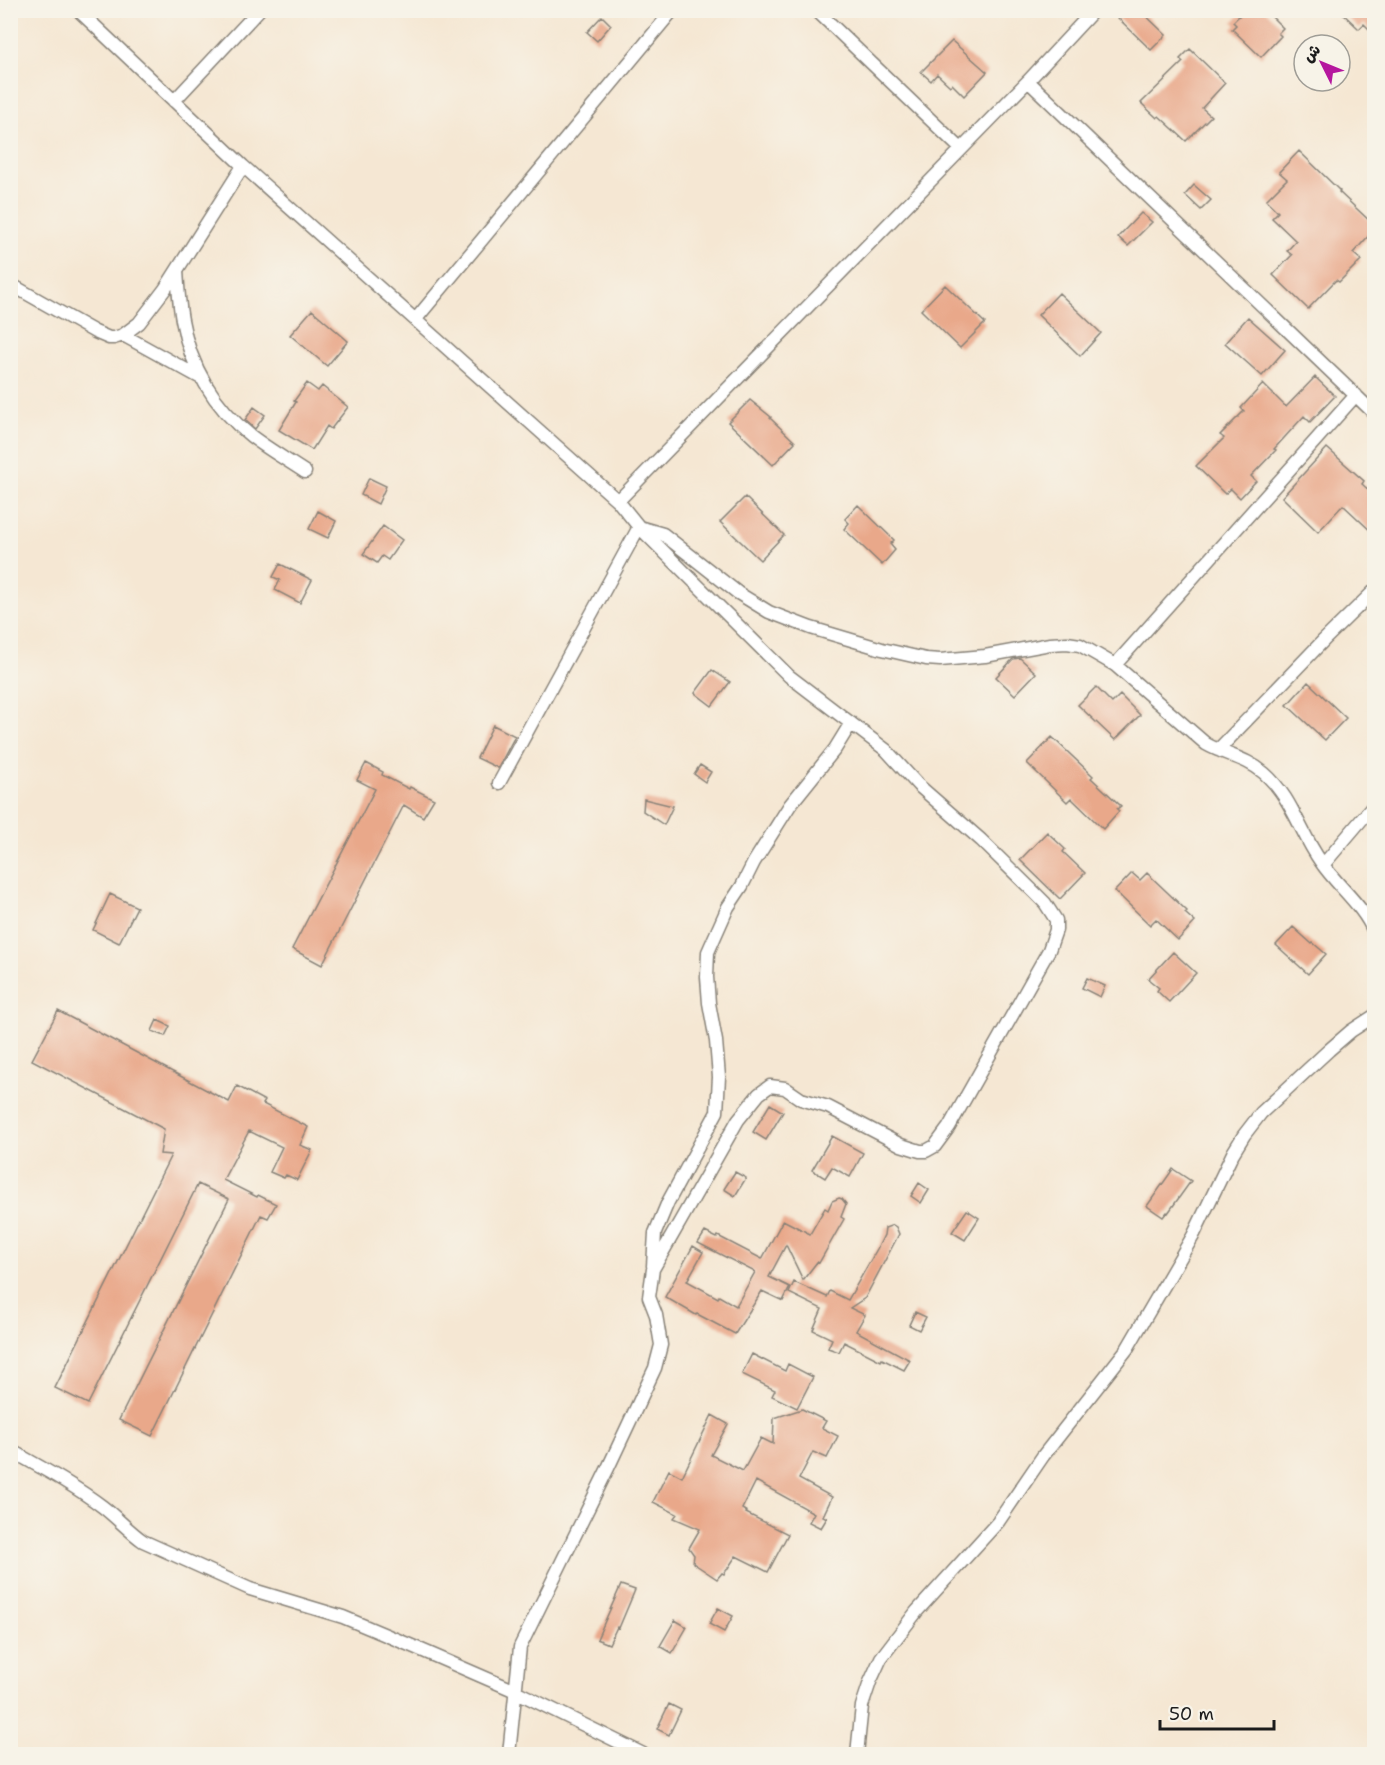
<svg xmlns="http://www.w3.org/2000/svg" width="1385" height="1765" font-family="'Shantell Sans','Playpen Sans Arabic',sans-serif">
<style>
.building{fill:#e9a88a}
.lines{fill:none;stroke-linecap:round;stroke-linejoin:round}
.street-casing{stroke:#888278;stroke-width:15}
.street{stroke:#fff;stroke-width:12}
</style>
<rect width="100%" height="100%" fill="#f7f3e8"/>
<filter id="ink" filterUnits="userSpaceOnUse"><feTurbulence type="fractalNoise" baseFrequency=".0167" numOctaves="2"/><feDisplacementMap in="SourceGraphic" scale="12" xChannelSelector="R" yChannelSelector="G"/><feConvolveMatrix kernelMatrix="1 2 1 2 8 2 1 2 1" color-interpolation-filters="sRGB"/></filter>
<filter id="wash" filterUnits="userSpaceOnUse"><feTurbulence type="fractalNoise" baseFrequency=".008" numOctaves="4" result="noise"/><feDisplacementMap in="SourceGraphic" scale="24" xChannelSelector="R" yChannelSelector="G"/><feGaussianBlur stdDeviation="1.35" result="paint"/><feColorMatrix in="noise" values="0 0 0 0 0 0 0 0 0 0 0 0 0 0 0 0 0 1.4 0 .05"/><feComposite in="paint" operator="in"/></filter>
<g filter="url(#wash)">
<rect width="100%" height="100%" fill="#f5e7d3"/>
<g id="blocks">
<path class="building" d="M1125 10H1140L1166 35 1151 50 1118 18Z
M1245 10H1265L1283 28 1278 33 1281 36 1261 57 1232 29 1236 25 1233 22Z
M1339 10H1374V34L1364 24 1359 29Z
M602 16 611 25 597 41 587 32Z
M952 41 987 72 964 96 952 84 950 86 937 74 931 81 921 72Z
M1190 49 1225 83 1202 108 1211 116 1186 141 1159 116 1157 118 1141 103 1183 62 1180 59Z
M1299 151 1340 191 1339 192 1374 225V230L1353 253 1361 260 1339 282 1336 280 1308 309 1273 275 1292 255 1287 251 1296 241 1272 218 1278 212 1266 200 1287 179 1279 172Z
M1194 185 1211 200 1201 210 1185 195Z
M1141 213 1152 222 1128 246 1118 237Z
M945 285 985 323 960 348 921 310Z
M1059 293 1101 333 1080 356 1038 315Z
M312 310 348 341 327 366 290 335Z
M1248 317 1285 350 1262 376 1225 343Z
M1315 377 1335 396 1310 422 1304 416 1274 449 1276 450 1251 476 1256 481 1240 498 1231 489 1225 494 1196 466 1224 438 1220 435 1244 411 1241 408 1263 384 1286 407Z
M307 383 318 391 322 386 348 407 331 429 327 426 312 450 279 430 296 402 294 401Z
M750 400 771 417 770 418 795 442 773 465 728 422Z
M254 407 265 415 255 429 245 420Z
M1327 448 1364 481 1362 484 1374 495V534L1343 505 1318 532 1282 497Z
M369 478 386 486 378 504 361 495Z
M745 497 784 535 760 560 720 522Z
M858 505 894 540 890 544 895 550 882 565 844 529 849 523 845 519Z
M318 511 336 521 328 538 309 529Z
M383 526 402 540 388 560 382 556 377 563 363 554Z
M280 564 312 580 300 603 275 590 280 580 273 577Z
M1020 658 1036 673 1015 695 996 677 1013 659Z
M712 670 730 682 712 706 695 693Z
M1308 682 1346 718 1325 740 1287 705Z
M1096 687 1112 703 1120 695 1140 715 1115 740 1078 705Z
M493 725 515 736 498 768 477 758Z
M1052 737 1093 776 1091 778 1121 806 1117 809 1119 811 1103 829 1071 798 1067 802 1027 763Z
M366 763 383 772 382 775 409 789 410 787 434 799 423 817 404 805 322 965 292 949 375 789 357 780Z
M700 765 711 772 705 782 694 774Z
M644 799 673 806 664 825 643 811Z
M1047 832 1065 849 1063 852 1085 873 1060 899 1020 860Z
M1132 873 1140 880 1147 873 1187 911 1185 913 1195 922 1178 940 1156 919 1150 925 1115 891Z
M110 894 137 907 119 943 93 930Z
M1293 927 1312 944 1313 943 1326 954 1308 974 1276 945Z
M1173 952 1196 973 1169 1002 1157 991 1159 988 1148 979Z
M1087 978 1105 986 1100 997 1082 988Z
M58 1011 229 1102 237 1086 265 1101 263 1104 308 1127 300 1145 312 1150 297 1180 286 1175 284 1178 270 1172 282 1147 249 1131 223 1180 257 1197 258 1195 276 1204 268 1218 261 1215 152 1436 119 1420 229 1199 198 1184 88 1404 55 1388 171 1155 160 1154 164 1129 32 1060Z
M157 1020 170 1026 165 1036 152 1031Z
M770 1104 783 1112 766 1140 753 1132Z
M832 1136 863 1153 850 1177 832 1167 825 1178 812 1170Z
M1173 1169 1191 1181 1168 1213 1167 1212 1163 1217 1147 1206Z
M735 1172 746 1178 735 1196 724 1189Z
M919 1183 929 1190 921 1203 911 1196Z
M839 1198 842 1199 846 1204 841 1217 844 1219 819 1263 817 1262 803 1280 786 1245 769 1277 790 1287 783 1301 762 1291 735 1334 697 1314 696 1315 665 1297 693 1246 703 1252 687 1281 718 1298 719 1296 736 1306 755 1272 698 1243 705 1232 717 1238 718 1236 762 1259 783 1220 810 1234 825 1208 828 1210 832 1201Z
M967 1210 979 1218 965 1240 952 1232Z
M893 1225 896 1227 899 1234 865 1298 850 1308 865 1315 856 1331 910 1360 904 1370 882 1359 881 1361 844 1342 839 1352 828 1348 832 1339 813 1330 822 1309 789 1293 794 1282 827 1297 830 1291 848 1300 877 1249 884 1235 885 1228Z
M915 1312 926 1317 919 1330 909 1325Z
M752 1354 785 1371 788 1364 813 1377 797 1408 772 1396 775 1390 742 1374Z
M802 1409 826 1421 822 1428 838 1436 827 1458 813 1452 799 1479 832 1497 823 1516 827 1518 821 1528 809 1522 814 1513 756 1481 742 1509 747 1512 746 1513 788 1534 768 1572 736 1556 724 1574 722 1573 717 1579 693 1563 694 1555 689 1548 700 1529 674 1518 677 1514 653 1502 669 1470 682 1477 712 1415 728 1424 711 1455 743 1471 761 1438 773 1444 774 1418Z
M621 1585 635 1590 619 1628 617 1627 609 1644 597 1639Z
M718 1608 733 1616 724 1632 709 1624Z
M675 1620 687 1627 672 1653 660 1646Z
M669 1704 681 1710 669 1735 657 1729Z"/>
</g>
</g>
<g filter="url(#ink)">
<use href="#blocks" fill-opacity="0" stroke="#888278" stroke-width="1.5"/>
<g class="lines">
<g class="street-casing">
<path id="street" d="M78 10 243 166 618 501 639 527 789 676 886 750 918 785 981 840 1035 893 1045 903 1056 920V930L1049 950 949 1127 935 1146 926 1151H920L901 1145 828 1107 801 1099 785 1088 770 1086 759 1094 738 1120 653 1269 649 1297 656 1315 661 1345 655 1368 608 1468 520 1647 509 1754
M816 10 961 149
M1028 81 1374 413
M174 101 259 10
M177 270C178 287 179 304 182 320 190 366 214 407 251 436 268 449 287 460 305 472
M10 284 95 332 109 338H114L123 335 139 323 165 289 243 166
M416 319 673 10
M123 335 201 378
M618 501 1028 81 1094 10
M1115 665 1356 395
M1218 750 1324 640 1374 591
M499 783 639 527 663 534 738 593 769 612 811 628 882 649 926 659 940 660 985 656 1050 644 1067 643 1080 645 1115 665 1206 744C1225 755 1247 758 1264 773 1292 797 1300 833 1321 862 1337 886 1363 905 1374 932
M1323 865 1374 805
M653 1266 655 1233 668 1202 717 1112 719 1077 716 1041 709 1003 707 977 708 952 728 907 742 886 754 862 790 805 835 749 851 723
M10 1450C42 1468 74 1485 103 1507 117 1518 129 1531 143 1541L250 1589 343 1617 412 1646 511 1689 643 1754
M857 1754 862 1706 870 1682 881 1658 917 1611 998 1522 1043 1456 1127 1349 1193 1236 1233 1153 1244 1135 1261 1113 1329 1050 1351 1031 1374 1016"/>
</g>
<use href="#street" class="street"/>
</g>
</g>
<rect width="1385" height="1765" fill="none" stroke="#f7f3e8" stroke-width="36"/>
<g transform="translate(1322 63) rotate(313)"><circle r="28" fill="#f7f3e8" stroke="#9f9d96" stroke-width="1.5"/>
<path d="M0-4.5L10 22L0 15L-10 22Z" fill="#b5179e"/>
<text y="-9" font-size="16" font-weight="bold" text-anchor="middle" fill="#1c1c1c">ش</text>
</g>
<path d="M1160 1720v9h114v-9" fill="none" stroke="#1c1c1c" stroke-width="3"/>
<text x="1169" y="1720" font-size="18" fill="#1c1c1c" stroke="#f7f3e8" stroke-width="4.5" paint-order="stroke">50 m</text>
</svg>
